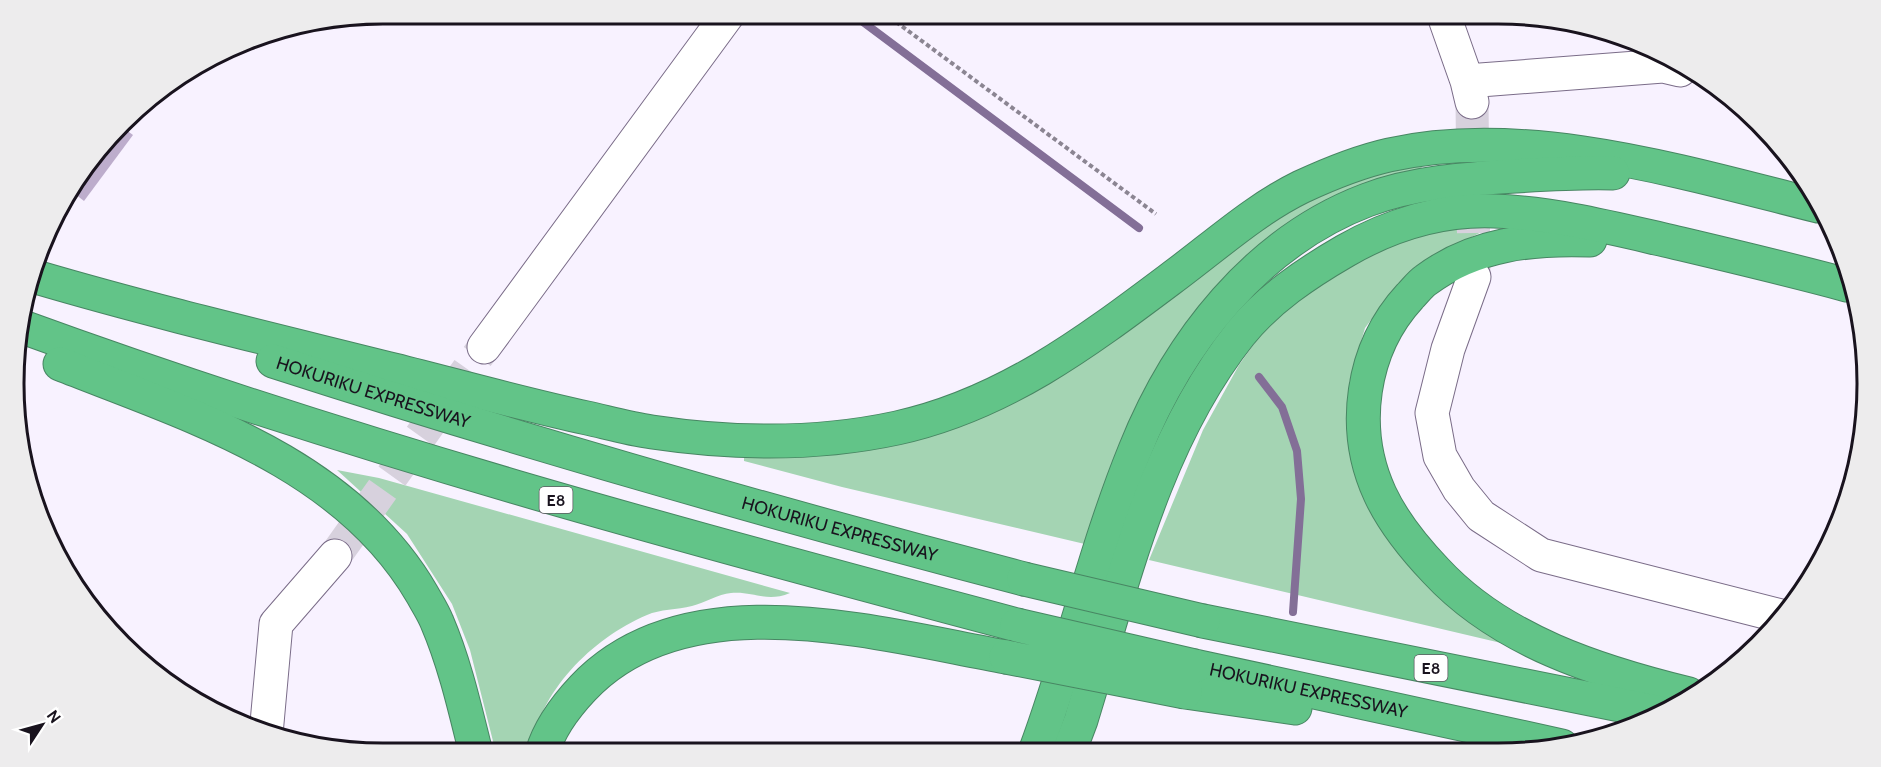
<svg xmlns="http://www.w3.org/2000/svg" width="1881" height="767" font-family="Cabin,sans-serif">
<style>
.green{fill:#a4d4b3}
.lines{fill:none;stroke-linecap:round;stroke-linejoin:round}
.stream{stroke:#836f97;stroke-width:8}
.building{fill:#bdadcc}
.minor-tunnel{stroke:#d7d1dd;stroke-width:33;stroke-dasharray:33 16;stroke-linecap:butt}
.minor-casing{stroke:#7a6c88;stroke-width:35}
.highway-casing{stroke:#488663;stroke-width:35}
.path{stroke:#8b8592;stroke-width:4;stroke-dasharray:4.5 3;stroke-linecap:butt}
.minor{stroke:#fff;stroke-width:33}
.highway{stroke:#62c488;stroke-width:33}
.highway-bridge-casing{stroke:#488663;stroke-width:35;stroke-linecap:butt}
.highway-bridge{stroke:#62c488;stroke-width:33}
.labels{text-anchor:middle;stroke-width:4.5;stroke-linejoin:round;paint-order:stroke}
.shield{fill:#fff;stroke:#5e5a62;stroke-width:1.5}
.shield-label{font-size:16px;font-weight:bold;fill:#19131e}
.street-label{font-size:18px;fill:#19131e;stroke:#fff}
.rim{fill:none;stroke:#19131e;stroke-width:3}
</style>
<rect width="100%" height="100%" fill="#f8f2ff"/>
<path class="green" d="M1421 159 1422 172 1248 260 1089 545 842 487 744 461V447L1002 405 1080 364 1317 188Z
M1506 220 1433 256 1397 285 1365 328 1349 383V434L1358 479 1518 647 1149 560 1203 430 1239 365 1279 309 1338 268 1445 223Z
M337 470 379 478 790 593C766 603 754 591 731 593 718 594 705 603 692 606 677 610 660 609 647 615 591 639 540 691 529 753H496L470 650 452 604 407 534Z"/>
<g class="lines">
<path class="stream" d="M851 13 1139 228
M1259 377 1282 407 1297 451 1301 499 1293 612"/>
</g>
<path class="building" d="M122 127 133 135 84 201 70 190Z"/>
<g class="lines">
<path class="minor-tunnel" d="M1472 102 1474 277
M335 556 484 347"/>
<g class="minor-casing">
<path id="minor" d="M1443 13 1467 81 1472 102
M1467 81 1663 66 1680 70
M1474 277 1448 349 1432 413 1440 456 1459 489 1481 516 1541 555 1781 616
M484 347 729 13
M266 734 276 624 335 556"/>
</g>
<g class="highway-casing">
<g id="highway">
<path d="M1590 240C1532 238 1474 244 1426 280 1420 284 1415 291 1410 296 1361 349 1350 429 1380 494 1393 522 1415 549 1436 571 1501 641 1599 672 1689 694"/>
<path d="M36 277C155 312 274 340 394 370 458 386 522 404 587 418 609 423 630 429 652 432 732 444 818 445 897 428 1006 404 1089 340 1177 274 1216 245 1256 209 1301 187 1329 174 1358 162 1389 155 1526 124 1686 173 1818 206"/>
<path d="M20 326C346 445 681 536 1017 625"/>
<path id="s1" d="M273 361C521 441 772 513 1024 579"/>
<path d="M60 364C192 416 346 463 422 594 427 603 433 612 437 622 455 664 465 709 476 753"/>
<path d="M1203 621 1660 713"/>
<path id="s2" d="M1195 666 1562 746"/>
<path d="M1185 692 1295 708"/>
<path d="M1035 752C1072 653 1095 548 1135 450 1178 343 1256 242 1367 200 1415 182 1466 179 1516 176 1548 174 1581 172 1613 173"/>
<path d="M1069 752 1081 720C1122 588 1152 445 1240 334 1268 299 1307 273 1345 251 1390 225 1442 209 1494 211 1553 213 1612 228 1669 241 1728 255 1788 269 1847 285"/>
<path d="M542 753C549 729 566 706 583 688 687 578 877 634 1006 657"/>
</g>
</g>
<path class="path" d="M884 13 1156 214"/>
<use href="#minor" class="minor"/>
<use href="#highway" class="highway"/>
<g class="highway-bridge-casing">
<path id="highway-bridge" d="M1024 579 1203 621
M1017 625 1195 666
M1006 657 1185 692"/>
</g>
<use href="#highway-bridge" class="highway-bridge"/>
</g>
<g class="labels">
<g class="shield">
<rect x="539.5" y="487" width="33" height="26" rx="4.5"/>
<rect x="1414.5" y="655" width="33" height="26" rx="4.5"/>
</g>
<g class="shield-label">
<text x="556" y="506">E8</text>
<text x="1431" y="674">E8</text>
</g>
<g class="street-label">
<text dy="6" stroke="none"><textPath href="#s1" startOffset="105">HOKURIKU EXPRESSWAY</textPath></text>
<text dy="6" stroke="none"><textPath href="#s1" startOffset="591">HOKURIKU EXPRESSWAY</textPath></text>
<text dy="6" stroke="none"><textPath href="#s2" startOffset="116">HOKURIKU EXPRESSWAY</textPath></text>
</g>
</g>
<path d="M0 0H1881V767H0ZM383 24H1498A359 359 0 0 1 1857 383V384A359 359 0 0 1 1498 743H383A359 359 0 0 1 24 384V383A359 359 0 0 1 383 24Z" fill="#edeced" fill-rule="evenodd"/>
<path class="rim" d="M383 24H1498A359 359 0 0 1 1857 383V384A359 359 0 0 1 1498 743H383A359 359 0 0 1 24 384V383A359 359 0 0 1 383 24Z"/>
<g transform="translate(42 725) rotate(54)" stroke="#ffffff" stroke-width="4.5" paint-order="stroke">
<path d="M0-4.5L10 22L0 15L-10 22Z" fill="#19131e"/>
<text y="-9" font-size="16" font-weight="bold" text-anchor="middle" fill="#19131e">N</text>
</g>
</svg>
